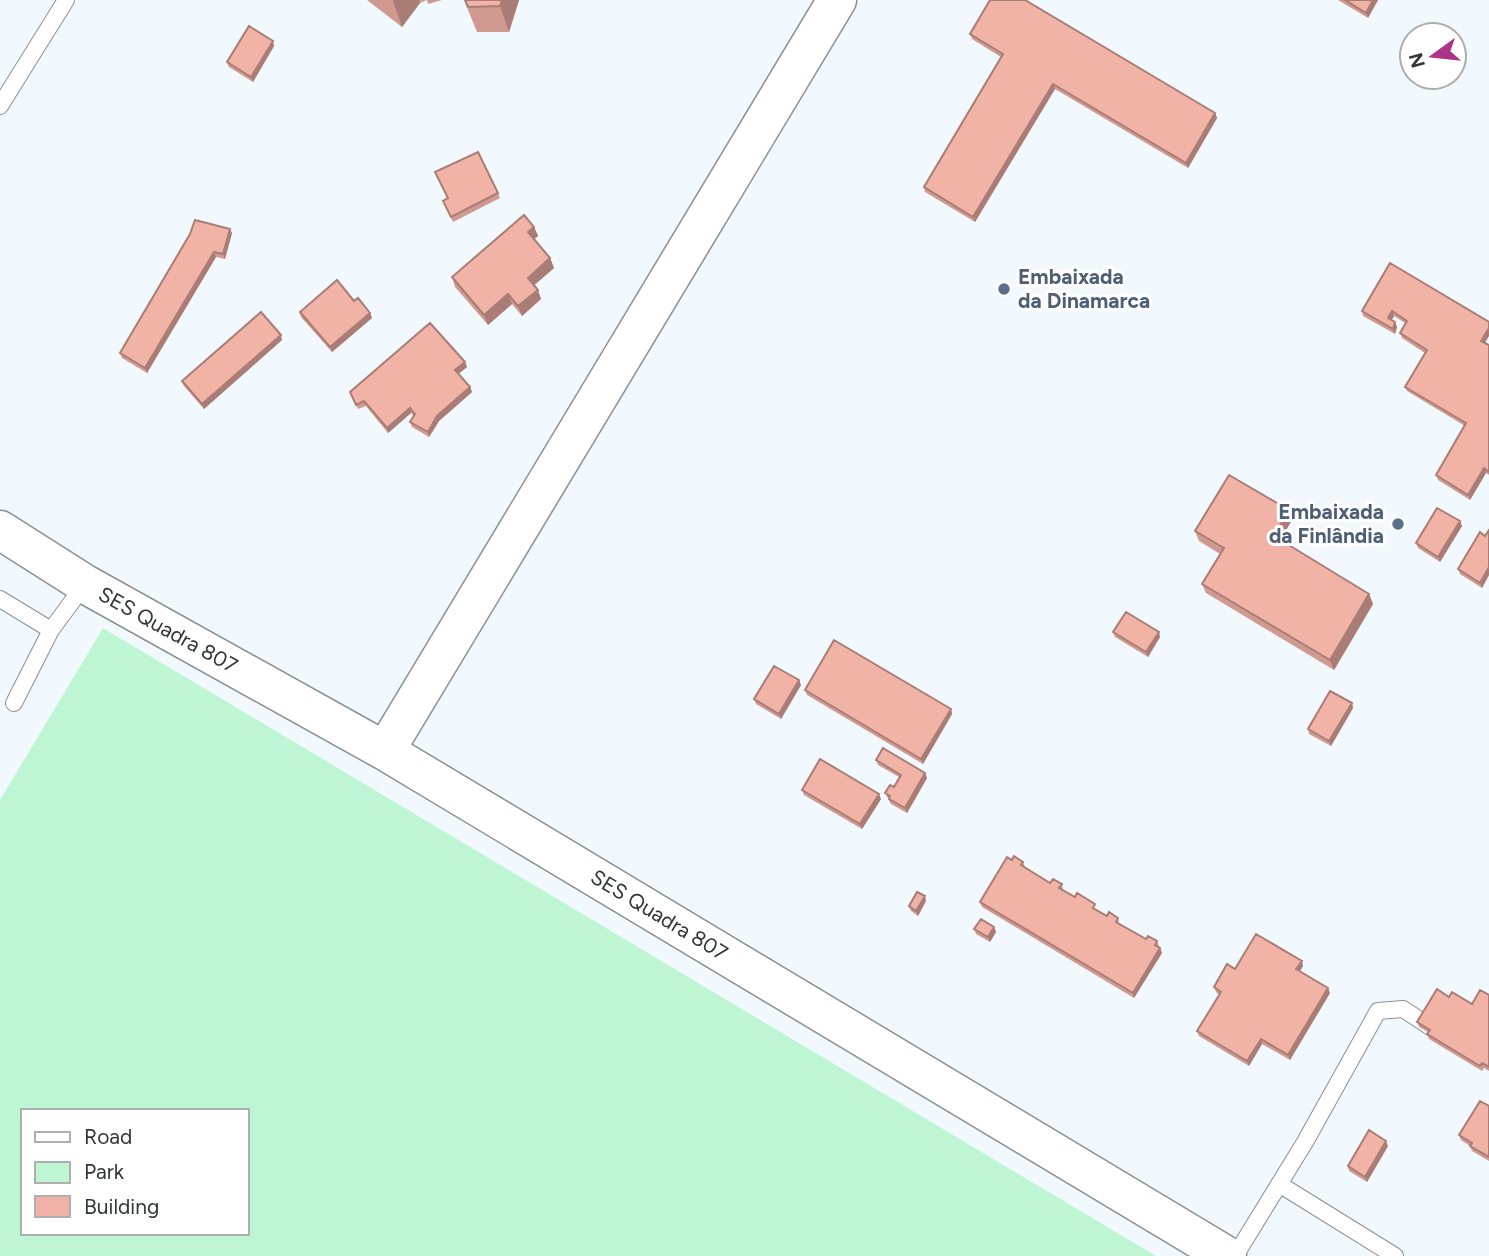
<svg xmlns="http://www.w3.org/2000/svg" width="1489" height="1256" font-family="Figtree,sans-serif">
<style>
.green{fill:#bef6d3;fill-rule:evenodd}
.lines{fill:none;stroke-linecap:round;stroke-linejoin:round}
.lane-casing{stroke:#899094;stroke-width:18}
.secondary-casing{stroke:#899094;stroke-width:41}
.lane{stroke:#fff;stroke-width:16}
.secondary{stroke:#fff;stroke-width:38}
.wall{fill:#d09a90}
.shaded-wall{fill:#a97d75}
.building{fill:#f2b3a7;stroke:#a97d75;stroke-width:2}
.service-dot{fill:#5c6f8a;stroke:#fff;stroke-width:2.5}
.labels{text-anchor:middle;stroke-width:6;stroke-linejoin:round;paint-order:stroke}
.service-label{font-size:21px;font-weight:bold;fill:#4e5e75;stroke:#fff;text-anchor:start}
.street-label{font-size:21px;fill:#323537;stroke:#fff}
</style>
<rect width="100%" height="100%" fill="#f2f9fe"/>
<path class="green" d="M103 628 1156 1256H0V800ZM23 1111H247V1233H23Z"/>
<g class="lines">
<g class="lane-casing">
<path id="lane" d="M0 106 66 0
M0 599 51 630 85 584
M14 703 51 630
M1279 1184 1395 1256
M1235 1256 1305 1142 1378 1011 1403 1009 1435 1030"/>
</g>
<g class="secondary-casing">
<path id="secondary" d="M0 530 85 584 385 751 1227 1256
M385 751 837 0"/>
</g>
<use href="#lane" class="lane"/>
<use href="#secondary" class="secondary"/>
</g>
<path class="wall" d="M367 0H442L428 4 427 0 420 3 402 27Z
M464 0H519L509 32H477Z
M1338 0H1378L1368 18Z
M970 34 1215 113 1217 118 1188 168 1055 89 975 222 925 192 924 187 1001 57 972 39Z
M274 46 253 82 229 67 227 62Z
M435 172 498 193 500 198 453 222 443 201 447 198Z
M534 227 538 236 534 239 550 258 554 268 534 285 541 299 522 316 512 304 488 325 455 287 452 277Z
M232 233 225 259 216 257 147 373 122 358 120 353Z
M1390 263 1489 345V475L1486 473 1470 500 1438 480 1436 475 1465 426 1407 391 1405 387 1425 353 1402 338 1400 333 1405 323 1394 316 1391 320 1395 322 1397 327 1395 334 1363 316 1362 311Z
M354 301 370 313 372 318 332 352 301 317 300 312Z
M282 340 204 409 184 386 182 381Z
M465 362 467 367 458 374 470 387 472 392 439 421 429 437 412 427 410 422 414 416 411 413 388 433 366 406 358 409 350 392Z
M1289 510 1292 520 1280 540 1369 594 1373 604 1334 670 1206 593 1202 584 1220 554 1199 541 1195 531Z
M1460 521 1462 526 1440 562 1418 548 1416 543Z
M1489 530V575L1482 588 1460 574 1458 569 1485 536Z
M1113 632 1160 637 1148 657 1115 637Z
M799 680 801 685 781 719 756 704 754 699Z
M805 690 951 709 952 714 923 764 807 695Z
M1352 703 1353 708 1331 746 1309 734 1308 729Z
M876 760 925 773 927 778 907 813 891 804 885 793 894 787 899 777 878 765Z
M802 790 881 799 862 829 804 795Z
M1012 860 1023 862 1025 867 1050 883 1062 884 1063 889V890L1107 916 1118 918 1119 924 1146 939 1157 941 1162 953 1134 998 982 907 980 902Z
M926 901 918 916 911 911 909 906Z
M994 927 996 932 990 942 976 934 974 929Z
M1303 966 1300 971 1330 993 1290 1060 1262 1044 1249 1066 1199 1036 1197 1031 1219 995 1216 992 1214 987 1235 969Z
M1489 995V1071L1484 1068 1482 1071 1429 1039 1427 1034 1428 1032 1419 1027 1417 1022 1449 997 1472 1004Z
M1489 1106V1161L1472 1151 1470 1146 1461 1140 1459 1135Z
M1388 1146 1367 1182 1349 1171 1348 1166Z"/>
<path class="shaded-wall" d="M394 0H419L420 3 402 27 393 1Z
M502 0H519L509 32 500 6Z
M1373 0H1378L1368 18 1366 13Z
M273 41 274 46 253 82 251 77Z
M1053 84 1055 89 975 222 973 217Z
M1215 113 1217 118 1188 168 1186 163Z
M534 227 538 236 531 242 528 232Z
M230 229 232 233 225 259 223 254Z
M214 252 216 257 147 373 145 368Z
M550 258 554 268 531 288 528 278Z
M538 290 541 299 522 316 518 306Z
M508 294 512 304 488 325 484 315Z
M1392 311 1394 316 1390 323 1388 318Z
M370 313 372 318 332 352 330 347Z
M1395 322 1397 327 1395 334 1393 329Z
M1489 328V336L1483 346 1481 341Z
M281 335 282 340 204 409 202 404Z
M465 362 467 367 457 375 455 370Z
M470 387 472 392 439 421 429 437 428 432 437 416Z
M410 408 411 413 388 433 387 428Z
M1484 468 1486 473 1470 500 1468 495Z
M1289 510 1292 520 1277 546 1274 536Z
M1460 521 1462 526 1440 562 1438 557Z
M1489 567V575L1482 588 1480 583Z
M1369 594 1373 604 1334 670 1330 660Z
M1159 632 1160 637 1148 657 1146 652Z
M799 680 801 685 781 719 779 714Z
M1352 703 1353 708 1331 746 1329 741Z
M951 709 952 714 923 764 921 759Z
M925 773 927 778 907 813 905 808Z
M879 794 881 799 862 829 860 824Z
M925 896 926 901 918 916 916 911Z
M994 927 996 932 990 942 988 937Z
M1160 948 1162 953 1134 998 1133 993Z
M1302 961 1303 966 1298 974 1296 969Z
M1328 988 1330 993 1290 1060 1288 1055Z
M1261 1039 1262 1044 1249 1066 1247 1061Z
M1386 1141 1388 1146 1367 1182 1365 1177Z"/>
<path class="building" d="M465 0H502L500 6 468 7Z
M990 0H1025L1215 113 1186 163 1053 84 973 217 924 187 1003 54 970 34Z
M1345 0H1373L1366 13Z
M249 26 273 41 251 77 227 62Z
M478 152 498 193 451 217 443 201 448 198 435 172Z
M524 215 534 227 528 232 550 258 528 278 538 290 518 306 508 294 484 315 452 277Z
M195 220 230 229 223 254 214 252 145 368 120 353 190 234Z
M1390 263 1489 322V328L1481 341 1489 345V472L1484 468 1468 495 1436 475 1466 423 1405 387 1427 350 1400 333 1407 321 1392 311 1388 318 1395 322 1393 329 1362 311Z
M337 280 354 301 358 298 370 313 330 347 300 312Z
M261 312 281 335 202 404 182 381Z
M430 323 465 362 455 370 470 387 437 416 428 432 410 422 415 414 410 408 387 428 364 401 356 405 350 392Z
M1229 475 1289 510 1274 536 1369 594 1330 660 1202 584 1224 548 1195 531Z
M1437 508 1460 521 1438 557 1416 543Z
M1489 530V567L1480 583 1458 569 1480 532 1485 536Z
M1126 612 1159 632 1146 652 1113 632Z
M834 640 951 709 921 759 805 690Z
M774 666 799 680 779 714 754 699Z
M1330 691 1352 703 1329 741 1308 729Z
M883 748 925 773 905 808 889 799 890 796 885 793 890 785 894 787 901 775 876 760Z
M820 759 879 794 860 824 802 790Z
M1014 856 1023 862 1021 865 1050 883 1053 879 1062 884 1059 888 1075 897 1077 893 1095 904 1093 908 1107 916 1109 912 1118 918 1116 922 1146 939 1148 936 1157 941 1155 945 1160 948 1133 993 980 902 1007 857 1012 860Z
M917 892 925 896 916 911 909 906Z
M981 919 994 927 988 937 974 929Z
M1256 934 1302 961 1296 969 1328 988 1288 1055 1261 1039 1247 1061 1197 1031 1221 992 1214 987 1227 964 1235 969Z
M1437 989 1449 997 1452 992 1472 1004 1480 990 1489 995V1067L1482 1063 1480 1066 1427 1034 1430 1030 1417 1022Z
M1480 1101 1489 1106V1157L1470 1146 1472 1143 1459 1135Z
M1369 1130 1386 1141 1365 1177 1348 1166Z"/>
<g class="service-dot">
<circle cx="1004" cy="289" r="7"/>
<circle cx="1398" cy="524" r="7"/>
</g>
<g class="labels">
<g class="service-label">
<text x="1018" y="284">Embaixada<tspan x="1018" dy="24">da Dinamarca</tspan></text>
<text x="1384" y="519" text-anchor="end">Embaixada<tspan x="1384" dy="24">da Finlândia</tspan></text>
</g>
<g class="street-label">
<text transform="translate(168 630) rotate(29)" y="7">SES Quadra 807</text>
<text transform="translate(659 915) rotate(31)" y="7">SES Quadra 807</text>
</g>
</g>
<rect x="21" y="1109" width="228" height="126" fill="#ffffff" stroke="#adaeaf" stroke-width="2"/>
<rect x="35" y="1132" width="35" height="10" fill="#ffffff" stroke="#adaeaf" stroke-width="2"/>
<text x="84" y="1144" font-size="21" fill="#323537">Road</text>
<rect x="35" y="1162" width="35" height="21" fill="#bef6d3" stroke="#adaeaf" stroke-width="2"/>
<text x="84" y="1179" font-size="21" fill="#323537">Park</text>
<rect x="35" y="1196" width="35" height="21" fill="#f2b3a7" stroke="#adaeaf" stroke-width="2"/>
<text x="84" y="1214" font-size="21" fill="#323537">Building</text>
<g transform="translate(1433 56) rotate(255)"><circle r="33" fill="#ffffff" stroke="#adaeaf" stroke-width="2"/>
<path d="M0-5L12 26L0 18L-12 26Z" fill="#ac3388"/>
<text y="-10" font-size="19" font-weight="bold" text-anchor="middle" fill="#323537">N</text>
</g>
</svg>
